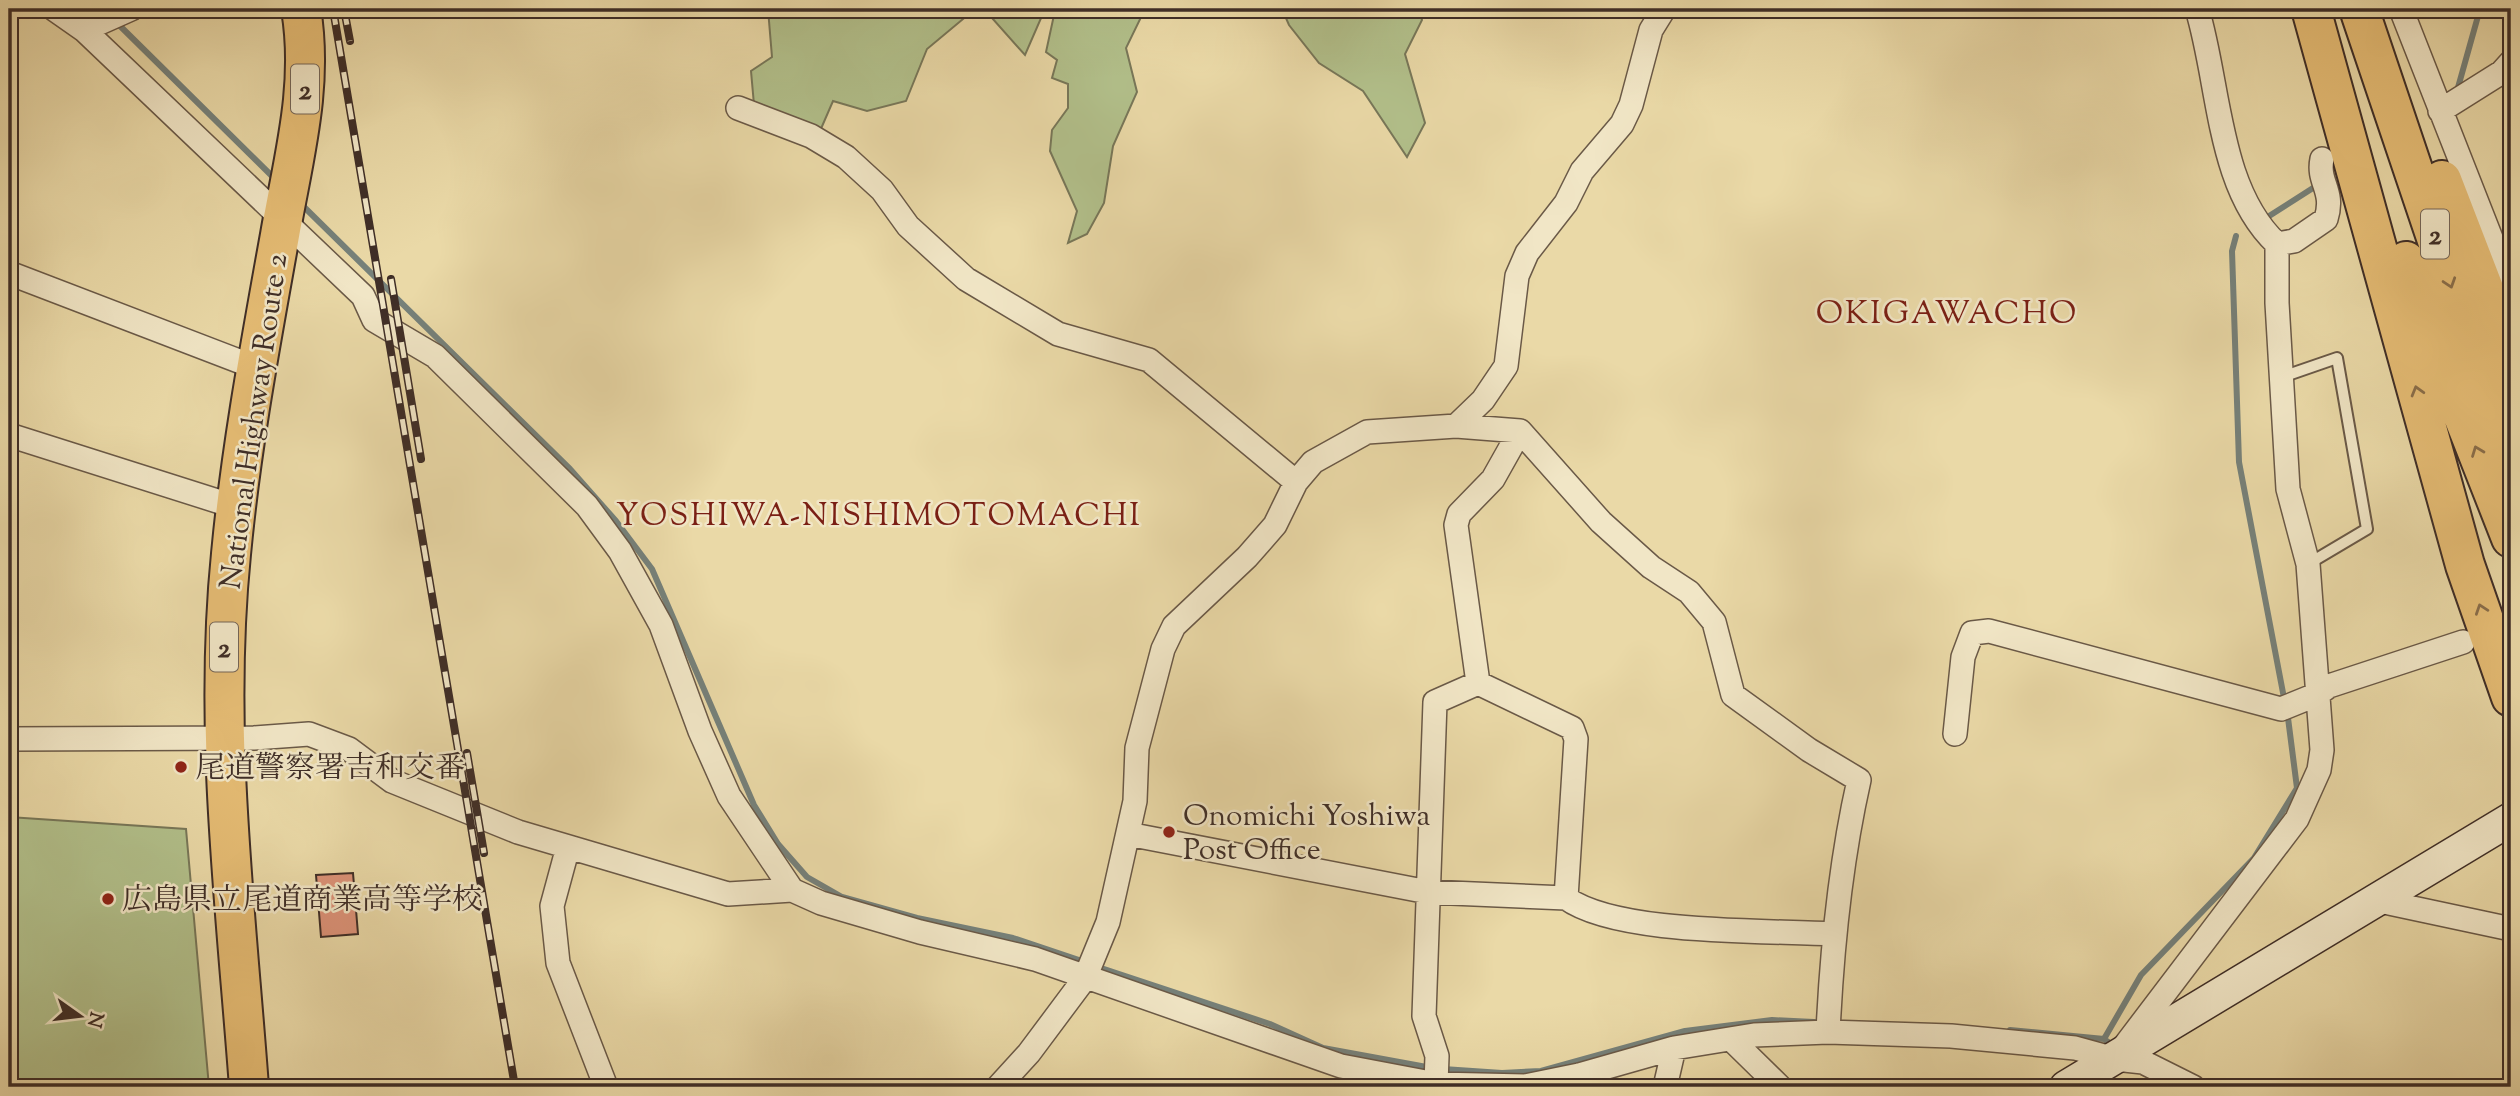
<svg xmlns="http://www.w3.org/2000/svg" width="2520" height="1096" font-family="'Sorts Mill Goudy','Noto Serif JP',serif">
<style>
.green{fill:#b2c08b;stroke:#787759;stroke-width:2}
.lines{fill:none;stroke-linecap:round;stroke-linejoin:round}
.stream{stroke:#76817a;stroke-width:6}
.building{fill:#dd9379;stroke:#3f2e27;stroke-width:2}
.lane-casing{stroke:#6a5947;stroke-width:14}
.street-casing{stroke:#6a5947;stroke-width:26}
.secondary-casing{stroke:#3f2e27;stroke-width:35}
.highway-casing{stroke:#3f2e27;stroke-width:42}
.lane{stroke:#f1e6c6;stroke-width:10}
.street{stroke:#f1e6c6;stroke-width:23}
.secondary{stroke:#f1e6c6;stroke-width:32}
.highway{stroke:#e5bc74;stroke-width:38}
.rail-casing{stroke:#3f2e27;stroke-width:8}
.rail{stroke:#f1e6c6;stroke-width:5;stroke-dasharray:16;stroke-linecap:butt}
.oneway{stroke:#8a6e4a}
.poi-dot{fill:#8f2418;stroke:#f1e6c6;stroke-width:2.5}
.labels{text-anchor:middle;stroke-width:5;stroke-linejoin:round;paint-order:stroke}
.shield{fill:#f1e6c6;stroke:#746557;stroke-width:2}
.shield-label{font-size:28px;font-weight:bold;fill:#3f2e27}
.street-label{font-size:30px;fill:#3f2e27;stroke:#f1e6c6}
.poi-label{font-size:30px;fill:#3f2e27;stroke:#f1e6c6;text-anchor:start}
.neighbourhood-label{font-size:32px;letter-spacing:2px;fill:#7a1f14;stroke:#f1e6c6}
</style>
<rect width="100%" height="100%" fill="#ead9a7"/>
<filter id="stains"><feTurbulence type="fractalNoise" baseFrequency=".00286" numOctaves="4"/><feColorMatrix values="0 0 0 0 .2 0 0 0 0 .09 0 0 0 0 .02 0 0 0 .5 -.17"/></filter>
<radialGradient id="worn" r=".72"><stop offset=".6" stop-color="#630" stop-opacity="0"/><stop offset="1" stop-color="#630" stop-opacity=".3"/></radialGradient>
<path class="green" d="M768 9H975L927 49 906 101 867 111 833 101 820 131 755 116 751 71 772 57Z
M984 9H1045L1025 55Z
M1049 9H1145L1126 48 1137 92 1113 146 1104 203 1087 234 1068 243 1077 211 1050 151 1052 130 1068 108V84L1052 78 1057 60 1046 52 1054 15Z
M1282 9H1418L1422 20 1405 54 1425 123 1407 157 1363 91 1319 63 1289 25Z
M9 817 186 829 209 1087H9Z"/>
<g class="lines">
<path class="stream" d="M115 21 277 181
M2457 91 2480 9
M300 203 570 469 616 521 652 569 754 805 778 844 807 877 842 897 917 918 1013 938 1085 962
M2266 218 2313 188
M2236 236 2232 251 2239 462 2284 698
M1095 966 1270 1024 1323 1048 1432 1068
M2010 1030 2104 1039 2115 1047
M2104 1039 2141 975 2254 858 2297 788 2288 718
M1443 1069 1502 1073 1541 1071 1685 1031 1772 1020 1814 1022"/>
</g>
<path class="building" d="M353 873 358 934 321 937 316 875Z"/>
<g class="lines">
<g class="lane-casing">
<path id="lane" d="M2282 377 2337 358 2367 529 2308 564"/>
</g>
<g class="street-casing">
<path id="street" d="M54 9 84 30 363 296 374 320 435 356 587 506 620 551 661 625 700 731 729 796 792 890
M2401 9 2511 289
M84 30 131 9
M738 108 811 136 846 157 882 190 908 226 966 279 1058 334 1149 360 1296 482
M2440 111 2502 72 2511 62
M2277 244 2294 241 2326 219C2335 190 2317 183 2322 159
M9 273 257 368
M1456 426 1483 400 1506 366 1517 276 1527 253 1566 203 1582 171 1622 124 1631 105 1651 30 1664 9
M9 435 236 507
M1478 683 1456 525 1459 514 1493 479 1520 431
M1955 734 1963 657 1972 633 1989 631 2281 709 2318 694 2329 686 2463 642
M9 739 254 738 309 734 349 749 392 781 518 832 728 894 792 890 821 903 920 932 1035 959 1341 1066 1436 1084 1525 1086 1579 1075 1674 1048 1754 1035 1828 1032 1951 1036 2075 1048 2115 1059 2143 1062 2193 1087
M1128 834 1428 892 1566 898C1617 935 1766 930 1833 934
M568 847 552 906 558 963 606 1087
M2375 900 2511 929
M1731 1039 1780 1087
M2123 1048 2297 819 2319 770 2322 750 2308 564 2288 489 2277 303V244C2217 188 2220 84 2197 9
M1436 1084 1437 1056 1424 1016 1435 702 1478 683 1572 728 1576 739 1566 898
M998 1087 1029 1053 1085 978 1108 922 1135 801 1137 748 1163 649 1174 626 1247 557 1275 525 1296 482 1313 462 1367 432 1456 426 1520 431 1601 522 1651 567 1689 592 1714 622 1733 695 1809 750 1859 780C1840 864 1832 947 1828 1032
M1665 1087 1674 1048"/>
</g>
<g class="secondary-casing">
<path id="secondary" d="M2066 1087 2511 819"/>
</g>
<g class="highway-casing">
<path id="highway" d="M2311 9 2465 565 2511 697
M2359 9 2511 460
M2442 180 2511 359
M2406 261 2419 304 2511 538
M249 1087C236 910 213 732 231 554 241 447 261 341 280 235 293 159 314 87 301 9"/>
</g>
<use href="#lane" class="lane"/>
<use href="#street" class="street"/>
<use href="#secondary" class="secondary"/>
<use href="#highway" class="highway"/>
<g class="rail-casing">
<path id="rail" d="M333 9 515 1087
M344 9 350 41
M391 279 421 459
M467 753 484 853"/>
</g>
<use href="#rail" class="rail"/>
</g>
<defs><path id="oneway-chevron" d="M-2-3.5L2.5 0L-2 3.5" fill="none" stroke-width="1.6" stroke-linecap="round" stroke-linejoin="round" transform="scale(1.75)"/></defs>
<g class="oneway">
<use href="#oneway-chevron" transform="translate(2450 283) rotate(72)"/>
<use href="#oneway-chevron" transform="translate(2417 391) rotate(-106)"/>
<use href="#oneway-chevron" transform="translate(2477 451) rotate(-111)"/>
<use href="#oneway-chevron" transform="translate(2481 609) rotate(-109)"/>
</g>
<g class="poi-dot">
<circle cx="181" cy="767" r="7"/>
<circle cx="1169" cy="832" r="7"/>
<circle cx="108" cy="899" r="7"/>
</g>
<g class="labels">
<g class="shield">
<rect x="291" y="64.5" width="28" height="49" rx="5"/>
<rect x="2421" y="209.5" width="28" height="49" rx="5"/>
<rect x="210" y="622.5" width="28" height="49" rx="5"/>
</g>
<g class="shield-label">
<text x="305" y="99">2</text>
<text x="2435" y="244">2</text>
<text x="224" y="657">2</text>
</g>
<g class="street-label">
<text transform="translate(253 421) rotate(-82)" y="10">National Highway Route 2</text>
</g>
<g class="poi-label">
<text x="195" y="777">尾道警察署吉和交番</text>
<text x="1183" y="825">Onomichi Yoshiwa<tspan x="1183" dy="34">Post Office</tspan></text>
<text x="122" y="909">広島県立尾道商業高等学校</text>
</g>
<g class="neighbourhood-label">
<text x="1947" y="323">OKIGAWACHO</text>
<text x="879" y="525">YOSHIWA-NISHIMOTOMACHI</text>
</g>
</g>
<rect width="2520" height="1096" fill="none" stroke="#ead9a7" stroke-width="35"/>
<rect x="10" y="10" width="2499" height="1075" fill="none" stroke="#3f2e27" stroke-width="3.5"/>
<rect x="18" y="18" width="2485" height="1061" fill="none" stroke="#3f2e27" stroke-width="2"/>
<g transform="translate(80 1016) rotate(104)" stroke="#f1e6c6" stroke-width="5" paint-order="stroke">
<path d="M0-5L12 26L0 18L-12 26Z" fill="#3f2e27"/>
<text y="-10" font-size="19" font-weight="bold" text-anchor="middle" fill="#3f2e27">N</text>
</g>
<rect width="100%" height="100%" filter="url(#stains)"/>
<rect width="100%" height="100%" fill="url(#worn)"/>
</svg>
